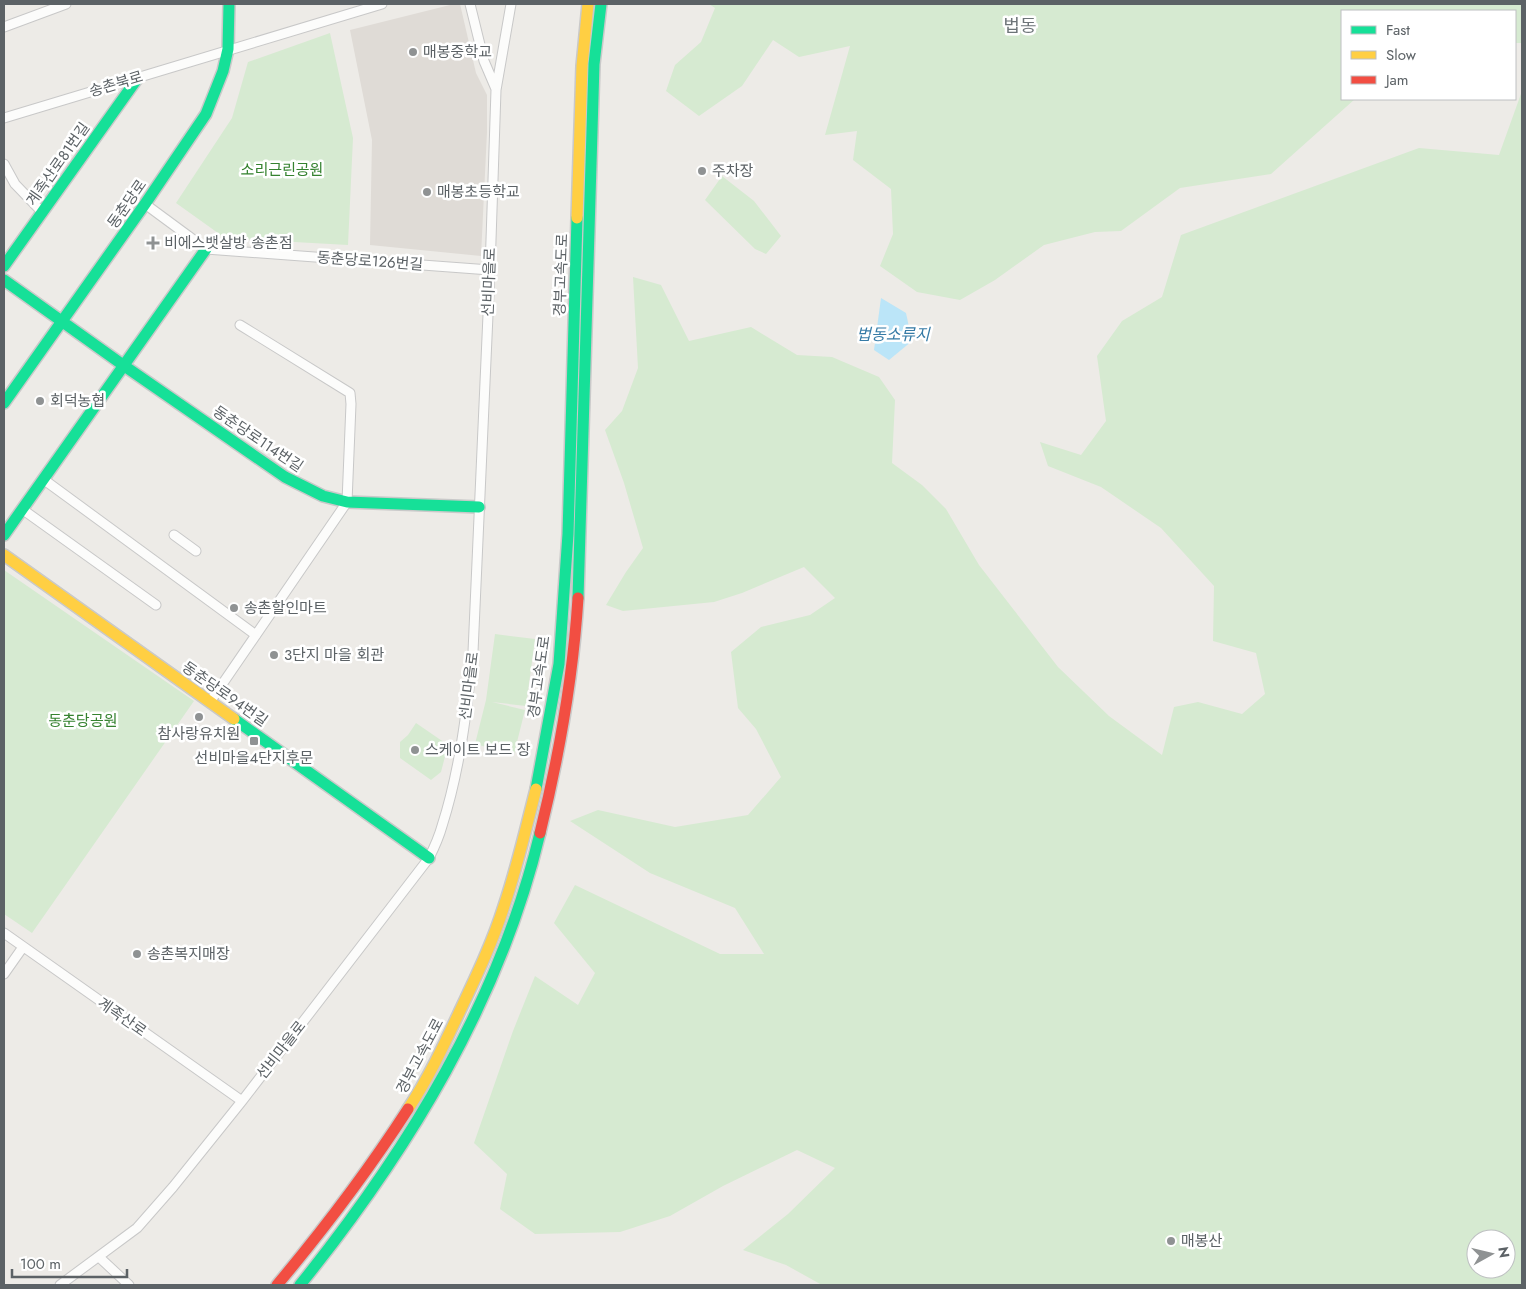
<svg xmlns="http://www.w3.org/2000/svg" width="1526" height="1289" font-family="Jost,'Noto Sans KR',sans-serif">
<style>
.education{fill:#dfdbd6}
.green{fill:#d6ead1;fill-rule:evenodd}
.water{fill:#bbe5f8}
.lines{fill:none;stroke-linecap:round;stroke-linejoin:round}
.street-casing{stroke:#c8c8c8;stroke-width:11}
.fast-casing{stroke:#c9c9c9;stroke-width:14}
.slow-casing{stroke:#c9c9c9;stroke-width:14}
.jam-casing{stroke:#c9c9c9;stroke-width:14}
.street{stroke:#fcfcfb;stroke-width:9}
.fast{stroke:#16e098;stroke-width:11}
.slow{stroke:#ffcf43;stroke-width:11}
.jam{stroke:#f24e42;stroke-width:11}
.poi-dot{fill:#8f9293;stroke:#fff;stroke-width:2}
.labels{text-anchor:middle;stroke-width:5;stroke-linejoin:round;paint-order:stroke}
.poi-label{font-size:15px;fill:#5c6266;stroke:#fff;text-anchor:start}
.street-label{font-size:15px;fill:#5c6266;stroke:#fff}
.park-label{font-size:15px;fill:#35822f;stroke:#fff}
.water-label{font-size:16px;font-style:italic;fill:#367ba6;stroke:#fff}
.quarter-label{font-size:18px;fill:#6d7478;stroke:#fff}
</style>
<rect width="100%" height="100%" fill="#edebe7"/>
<path class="education" d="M454 4H460L476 73 487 95V132L481 256 370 245 372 140 350 30Z"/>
<path class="green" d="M709 4H1522V43H1515V11H1342V99H1355L1271 174 1180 188 1121 231 1095 232 1044 245 995 280 960 300 917 292 880 266 893 234 891 189 853 160 857 131 825 135 850 46 799 57 773 40 742 86 699 116 666 91 675 65 701 42 715 8Z
M330 33 353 138 348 245 225 238 176 203 232 118 248 62Z
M1522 91V1285H822L786 1265 743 1250 788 1214 835 1168 797 1150 723 1186 670 1216 620 1232 535 1234 500 1209 507 1174 474 1143 513 1031 535 976 578 1005 595 973 554 923 575 885 720 954H764L735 908 650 873 570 821 598 810 675 827 748 815 781 777 756 729 738 708 731 652 761 627 810 615 835 598 804 567 742 593 714 602 623 611 606 605 626 572 643 548 624 483 605 430 622 411 638 368 633 277 661 285 689 341 751 327 797 355 832 357 879 377 895 400 892 463 922 485 946 509 979 565 1058 667 1109 716 1162 755 1174 707 1198 702 1242 714 1265 694 1256 653 1213 641 1214 586 1161 528 1101 487 1048 466 1040 442 1081 455 1106 421 1097 356 1122 321 1162 297 1181 235 1419 148 1499 155ZM1476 1239H1506V1269H1476Z
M722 176 754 201 781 236 766 254 755 249 705 200Z
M4 570 194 701 32 933 4 914Z
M495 634 535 639 526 706 492 702 525 710 514 754 475 744 486 700Z
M416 723 448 745 441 772 431 780 400 758V742L408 735Z"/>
<path class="water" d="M881 298 906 313 912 341 889 360 874 350Z"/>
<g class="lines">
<g class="street-casing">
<path id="street" d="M470 4 484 61 496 89
M4 27 66 4
M4 118C130 81 256 41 382 4
M4 164 15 184 42 212
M145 204 206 249 490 270
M43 479 256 635
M22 509 156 605
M174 535 196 551
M210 702 347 502 351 404 350 393 240 325
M4 933 242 1101
M4 974 23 947
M99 1257 129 1285
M60 1285 137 1228 173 1187 242 1101 429 858C434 848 439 837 442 826 460 770 467 710 473 652L490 270 496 90 511 4"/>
</g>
<g class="fast-casing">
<path id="fast" d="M4 266 137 79
M4 280 123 365 285 477 323 496 347 502 479 507
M4 403 145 204 206 114 223 71 228 49 229 4
M4 535 206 249
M578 598 594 64 601 4
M234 719 429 858
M536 789 559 664 568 534 577 218
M300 1285C408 1151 500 1001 540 833"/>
</g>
<g class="slow-casing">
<path id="slow" d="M577 218 582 66 588 4
M4 555 234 719
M408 1109C428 1079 443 1047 458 1015 475 979 492 944 504 906 517 868 526 828 536 789"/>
</g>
<g class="jam-casing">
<path id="jam" d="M540 833C559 756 573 677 578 598
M277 1285C324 1229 368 1171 408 1109"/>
</g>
<use href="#street" class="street"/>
<use href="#fast" class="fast"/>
<use href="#slow" class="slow"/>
<use href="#jam" class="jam"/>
</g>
<g class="poi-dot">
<circle cx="413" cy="52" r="5"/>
<circle cx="702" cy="171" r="5"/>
<circle cx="427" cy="192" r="5"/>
<path d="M150.5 235.5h5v5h5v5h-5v5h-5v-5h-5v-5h5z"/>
<circle cx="40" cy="401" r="5"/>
<circle cx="234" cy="608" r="5"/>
<circle cx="274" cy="655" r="5"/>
<circle cx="199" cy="717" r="5"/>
<rect x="249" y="736" width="10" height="10" rx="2.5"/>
<circle cx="415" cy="750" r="5"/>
<circle cx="137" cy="954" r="5"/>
<circle cx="1171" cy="1241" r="5"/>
</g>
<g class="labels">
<g class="poi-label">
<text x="423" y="57">매봉중학교</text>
<text x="712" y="176">주차장</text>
<text x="437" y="197">매봉초등학교</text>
<text x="164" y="248">비에스뱃살방 송촌점</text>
<text x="50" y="406">회덕농협</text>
<text x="244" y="613">송촌할인마트</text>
<text x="284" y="660">3단지 마을 회관</text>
<text x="199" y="739" text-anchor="middle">참사랑유치원</text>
<text x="425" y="755">스케이트 보드 장</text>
<text x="254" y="763" text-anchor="middle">선비마을4단지후문</text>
<text x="147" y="959">송촌복지매장</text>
<text x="1181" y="1246">매봉산</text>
</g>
<g class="street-label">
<text transform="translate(116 84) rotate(-17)" y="5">송촌북로</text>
<text transform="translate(58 164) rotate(-55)" y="5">계족산로81번길</text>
<text transform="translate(127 204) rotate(-55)" y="5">동춘당로</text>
<text transform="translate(370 261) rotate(4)" y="5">동춘당로126번길</text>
<text transform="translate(561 275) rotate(-88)" y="5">경부고속도로</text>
<text transform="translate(489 282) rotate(-88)" y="5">선비마을로</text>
<text transform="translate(258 439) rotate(34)" y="5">동춘당로114번길</text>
<text transform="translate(539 677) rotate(-82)" y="5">경부고속도로</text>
<text transform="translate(469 686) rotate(-83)" y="5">선비마을로</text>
<text transform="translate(225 694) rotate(35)" y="5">동춘당로94번길</text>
<text transform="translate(122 1017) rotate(35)" y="5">계족산로</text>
<text transform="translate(281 1050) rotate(-52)" y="5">선비마을로</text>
<text transform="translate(420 1056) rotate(-62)" y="5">경부고속도로</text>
</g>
<g class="park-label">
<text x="282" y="175">소리근린공원</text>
<text x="83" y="726">동춘당공원</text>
</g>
<g class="water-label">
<text x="893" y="340">법동소류지</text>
</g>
<g class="quarter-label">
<text x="1020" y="32">법동</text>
</g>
</g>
<rect width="1526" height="1289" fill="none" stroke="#5c6266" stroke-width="10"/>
<rect x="1341" y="10" width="175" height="90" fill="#ffffff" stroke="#bec0c2"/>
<rect x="1351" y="26" width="25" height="8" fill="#16e098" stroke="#bec0c2"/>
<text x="1386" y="35" font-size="15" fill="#5c6266">Fast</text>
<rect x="1351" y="51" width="25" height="8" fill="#ffcf43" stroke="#bec0c2"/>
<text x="1386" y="60" font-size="15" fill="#5c6266">Slow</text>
<rect x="1351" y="76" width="25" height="8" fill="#f24e42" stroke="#bec0c2"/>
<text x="1386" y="85" font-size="15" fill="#5c6266">Jam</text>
<g transform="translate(1491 1254) rotate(82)"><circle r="24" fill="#ffffff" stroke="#bec0c2"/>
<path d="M0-4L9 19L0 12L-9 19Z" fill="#8f9293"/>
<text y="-8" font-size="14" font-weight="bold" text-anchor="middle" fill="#5c6266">N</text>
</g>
<path d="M12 1269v8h115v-8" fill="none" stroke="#5c6266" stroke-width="2.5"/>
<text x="20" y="1269" font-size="15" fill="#5c6266" stroke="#ffffff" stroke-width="4" paint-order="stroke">100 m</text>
</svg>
